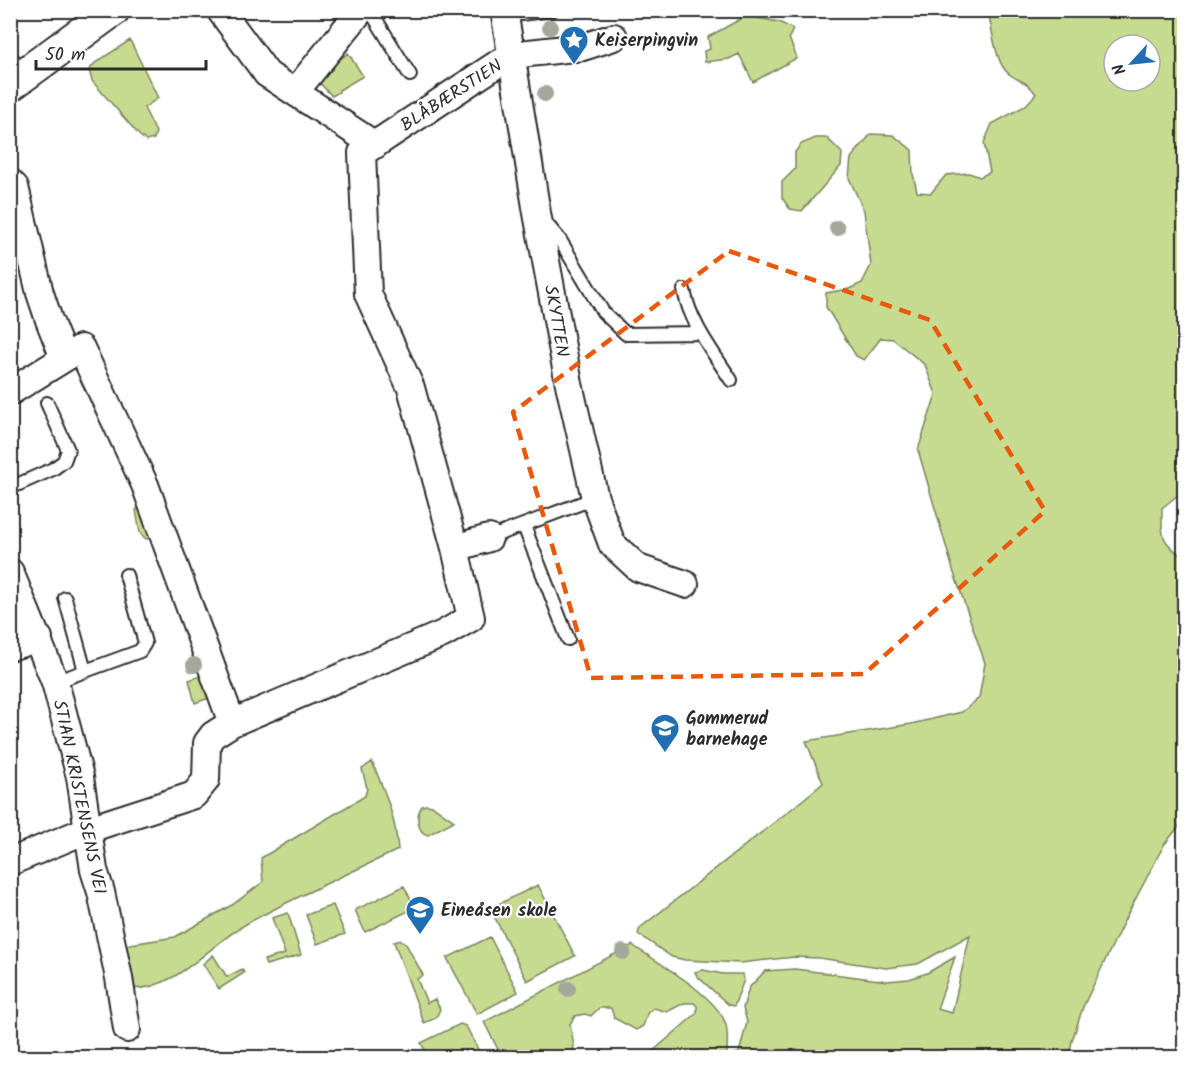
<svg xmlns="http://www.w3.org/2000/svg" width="1195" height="1068" font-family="Kalam,sans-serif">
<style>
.green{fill:#c7db90;stroke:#79835e;stroke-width:1.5;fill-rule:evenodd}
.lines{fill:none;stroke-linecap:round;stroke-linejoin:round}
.service-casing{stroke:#2b2b2b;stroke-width:16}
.minor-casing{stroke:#2b2b2b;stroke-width:30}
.tertiary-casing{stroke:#2b2b2b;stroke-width:36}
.service{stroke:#fff;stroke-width:12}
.minor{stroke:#fff;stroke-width:26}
.tertiary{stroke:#fff;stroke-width:32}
.tree{fill:#a4a89b}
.marked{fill:none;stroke:#e8590c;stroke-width:4.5;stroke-dasharray:12 8;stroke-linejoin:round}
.labels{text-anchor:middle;stroke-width:4.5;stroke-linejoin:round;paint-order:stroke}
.poi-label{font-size:18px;font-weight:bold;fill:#2b2b2b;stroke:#fff;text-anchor:start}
.street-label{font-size:18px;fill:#2b2b2b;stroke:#fff}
</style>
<rect width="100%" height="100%" fill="#fff"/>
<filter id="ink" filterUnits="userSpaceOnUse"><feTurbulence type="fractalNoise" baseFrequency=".0167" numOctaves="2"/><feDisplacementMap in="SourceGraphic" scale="12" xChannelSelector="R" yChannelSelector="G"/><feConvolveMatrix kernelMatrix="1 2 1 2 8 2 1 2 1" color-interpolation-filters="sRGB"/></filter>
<g filter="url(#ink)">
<path class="green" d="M988 11H1184V490L1162 508C1162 537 1160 540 1184 558V820L1164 845 1125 919 1083 1007 1072 1041 1069 1057H648L652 1052 697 1013V1006L694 1003H684L667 1012 654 1008 648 1012 643 1026 636 1030 614 1018 611 1008H599L591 1016 585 1014 575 1016 570 1024 574 1046 572 1057H502L484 1022 632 945C657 962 714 994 725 1022 729 1032 727 1044 727 1055L739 1053 747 1022 743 1008 749 988 765 971 795 969 887 981 909 979 927 973 955 957 937 1009 952 1013 970 935 918 964 886 968 819 958 794 957 740 963 685 960 672 957 638 934 640 928 794 807 823 783 806 741 911 724 962 712 979 698 985 663 953 570 918 450 936 394 925 365 893 339 881 338 864 360 856 356 826 307V293L849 289 862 283 871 265 864 211 849 178 851 158 871 134 893 135 912 150 913 174 917 192 931 193 946 175 969 173 980 177 990 172 984 143 992 124 1025 106 1036 94C1025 79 1021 83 1009 74 995 64 992 27 988 11ZM1114 45H1150V81H1114Z
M746 16 779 22 793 29 789 38 797 58 753 82 739 54 729 59 705 62 704 51 710 49 708 37Z
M130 40 158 98 144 108 156 132 154 139 146 141 139 135 92 81 89 70 95 63Z
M348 53 363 76 339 90V92L332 96 316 79Z
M816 138H827L842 153 841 166 802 211 790 209 782 198V182L795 169V152L801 144Z
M140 506 158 537 146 539 140 533 136 510Z
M207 674 215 696 195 703 189 680Z
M372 762C385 791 396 819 398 850 348 874 297 896 248 923 209 944 178 990 130 989L125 945 175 937 232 905 263 882 261 858 365 796 367 788 362 769Z
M426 805 433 806 454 821 428 835C416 832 416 814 422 806Z
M538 885 575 956 527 981 490 908Z
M404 886 415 908 365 932 355 910Z
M333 905 345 934 317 944 306 915Z
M288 913 301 955 266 965 264 960 285 954 272 918Z
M490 937 518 992 477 1014 447 958Z
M401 940 406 944 423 975 417 979 427 1003 435 999 440 1009 436 1018 424 1023 394 942Z
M213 955 227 977 242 969 244 973 219 989 203 964Z
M703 970 723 974H743L744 980 734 1006 729 1005 697 976 695 972Z
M460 1024 466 1026 482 1057H429L421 1043Z"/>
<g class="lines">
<g class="service-casing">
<path id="service" d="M370 10 410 75
M505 16 552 10
M10 57 26 73
M544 221 560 240 603 312 626 334 701 333
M684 290C690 323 713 352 731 380
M10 488 53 469 64 461 68 450 47 403
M524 526 568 639
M489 538 595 498
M65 598 85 671
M55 682 140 651 145 643 126 575"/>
</g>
<g class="minor-casing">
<path id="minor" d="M220 10 267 74 375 145
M504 10 537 213 569 384 595 498 612 544 638 568 685 584
M295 92 361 10
M10 182 15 187 40 293 49 320 64 358
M10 392 81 348 145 485 232 723 213 735 207 743 206 780 194 795 89 829 10 862
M455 548 489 538
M10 572 55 682 80 777 94 870 101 892 119 978 127 1029
M10 647 39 638
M232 723 443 634 471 618 455 548 411 388 368 294 362 153 511 55 583 47 614 37"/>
</g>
<g class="tertiary-casing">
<path id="tertiary" d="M10 85 113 10"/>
</g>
<use href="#service" class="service"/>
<use href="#minor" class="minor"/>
<use href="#tertiary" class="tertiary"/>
</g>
<g class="tree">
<circle cx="550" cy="27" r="8"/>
<circle cx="545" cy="94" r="8"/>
<circle cx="837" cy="228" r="8"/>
<circle cx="194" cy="665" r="8"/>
<circle cx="623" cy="952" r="8"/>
<circle cx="568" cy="989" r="8"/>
</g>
</g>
<path class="marked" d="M729 251 930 320 1045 511 864 674 591 678 513 412Z"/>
<defs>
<g id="sight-pin" transform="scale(1.5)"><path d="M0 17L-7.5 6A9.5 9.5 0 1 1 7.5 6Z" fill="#1f6fb2" stroke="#fff"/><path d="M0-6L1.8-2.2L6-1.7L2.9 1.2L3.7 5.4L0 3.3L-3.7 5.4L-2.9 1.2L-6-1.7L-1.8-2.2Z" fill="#fff"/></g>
<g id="school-pin" transform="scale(1.5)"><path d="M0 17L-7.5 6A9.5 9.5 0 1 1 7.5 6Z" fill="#1f6fb2" stroke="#fff"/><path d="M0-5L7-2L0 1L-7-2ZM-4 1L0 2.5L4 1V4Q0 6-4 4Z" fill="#fff"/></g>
</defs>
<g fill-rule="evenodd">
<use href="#sight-pin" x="574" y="40"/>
<use href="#school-pin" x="665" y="728"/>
<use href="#school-pin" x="420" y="910"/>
</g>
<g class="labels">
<g class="poi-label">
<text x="595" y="46">Keiserpingvin</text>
<text x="686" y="724">Gommerud<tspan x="686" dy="21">barnehage</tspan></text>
<text x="441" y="916">Eineåsen skole</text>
</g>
<g class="street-label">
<text transform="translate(451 95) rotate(-33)" y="6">BLÅBÆRSTIEN</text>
<text transform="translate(557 321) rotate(80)" y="6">SKYTTEN</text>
<text transform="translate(80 797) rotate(78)" y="6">STIAN KRISTENSENS VEI</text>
</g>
</g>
<rect width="1195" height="1068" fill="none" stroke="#fff" stroke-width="36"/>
<rect x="18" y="18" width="1159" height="1032" fill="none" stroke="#2b2b2b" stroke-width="2" filter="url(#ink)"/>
<g transform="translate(1132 63) rotate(243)"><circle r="28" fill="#ffffff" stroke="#aaaaaa" stroke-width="1.5"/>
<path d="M0-4.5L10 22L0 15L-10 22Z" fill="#1f6fb2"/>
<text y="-9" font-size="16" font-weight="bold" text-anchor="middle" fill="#2b2b2b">N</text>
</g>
<path d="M36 60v9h170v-9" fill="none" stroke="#2b2b2b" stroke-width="3"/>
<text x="45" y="60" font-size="18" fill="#2b2b2b" stroke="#ffffff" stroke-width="4.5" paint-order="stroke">50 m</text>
</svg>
